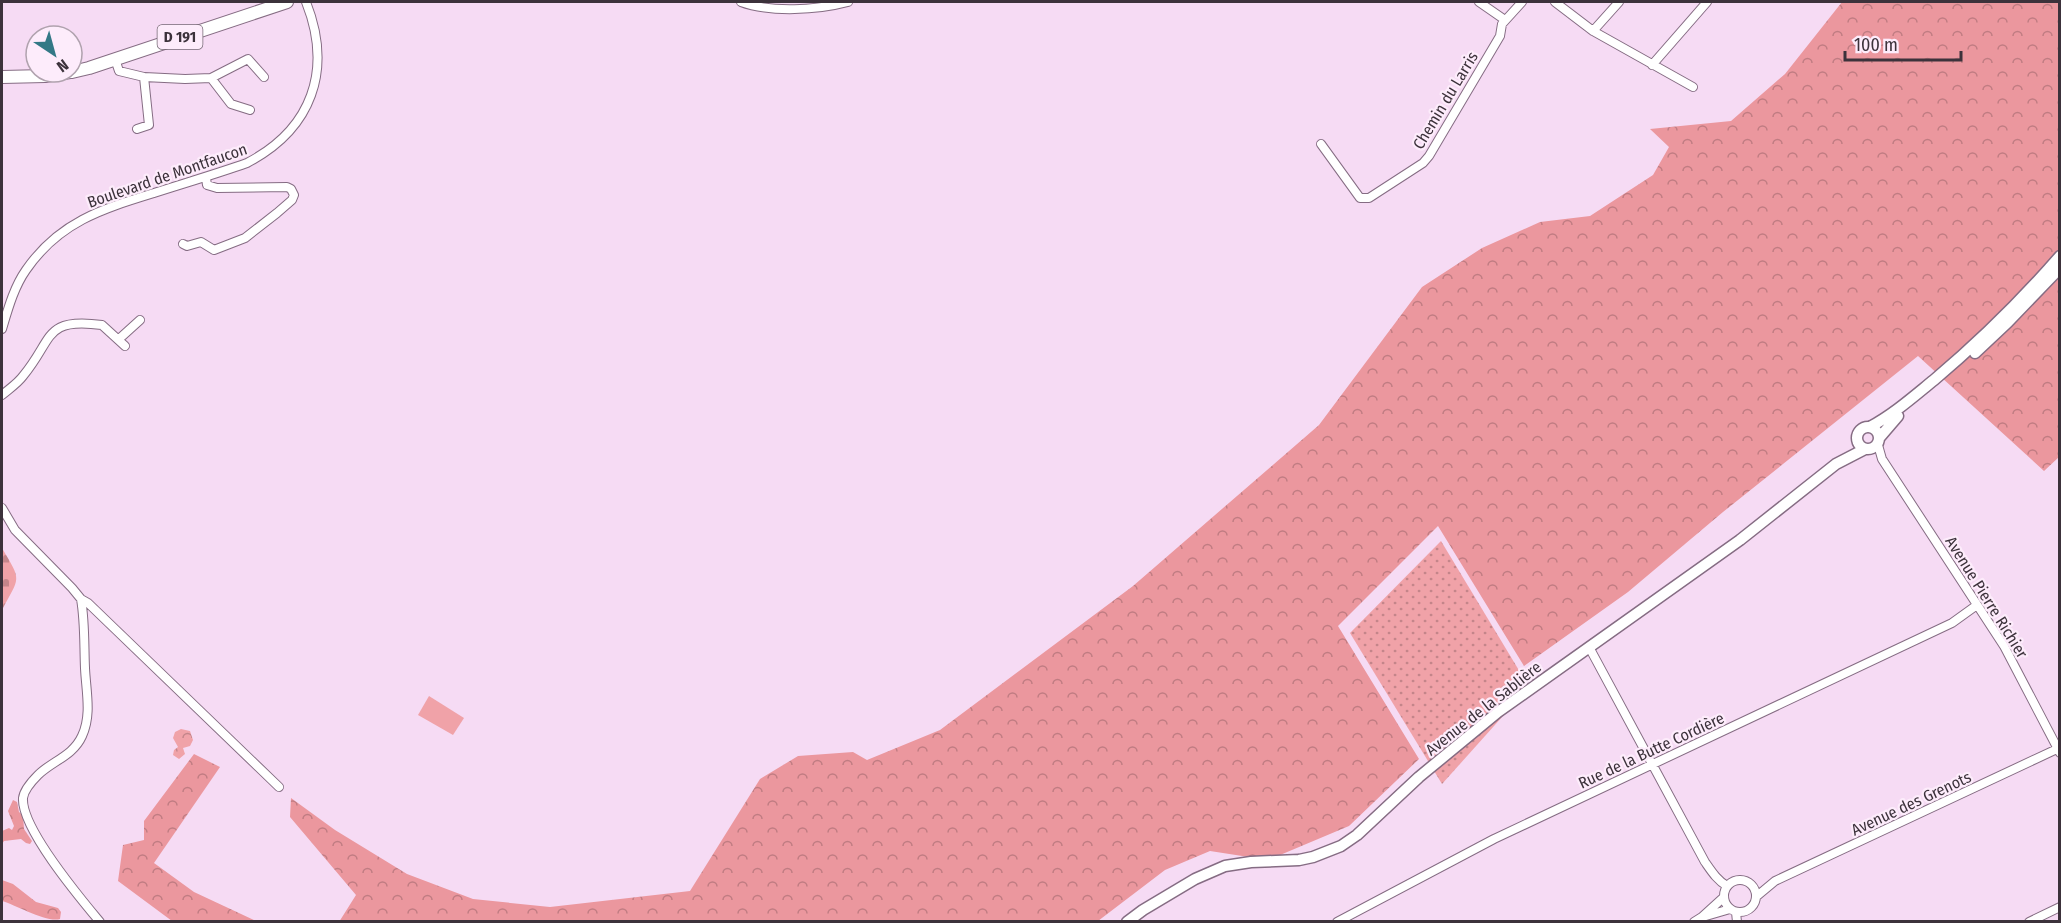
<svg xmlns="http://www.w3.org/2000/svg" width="2061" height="923" font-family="'Fira Sans Condensed',sans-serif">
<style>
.grass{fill:url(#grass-dots)}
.forest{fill:url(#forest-crowns)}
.cemetery{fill:url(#cemetery-stones)}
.park{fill:url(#park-crowns)}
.garden{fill:#f0a2a8}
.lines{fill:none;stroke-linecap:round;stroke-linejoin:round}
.minor-casing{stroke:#856c83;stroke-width:10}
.secondary-casing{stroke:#856c83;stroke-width:13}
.primary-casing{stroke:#856c83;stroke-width:14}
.minor{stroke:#fff;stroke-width:8}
.secondary{stroke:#fff;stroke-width:10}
.primary{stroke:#fff;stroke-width:12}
.labels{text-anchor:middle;stroke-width:4.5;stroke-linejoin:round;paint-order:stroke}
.shield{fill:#fdecfb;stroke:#766a75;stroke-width:1.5}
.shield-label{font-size:15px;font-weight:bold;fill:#3c323b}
.street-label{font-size:16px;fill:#3c323b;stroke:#fdecfb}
</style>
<defs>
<pattern id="grass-dots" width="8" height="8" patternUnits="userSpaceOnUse" patternTransform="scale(1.5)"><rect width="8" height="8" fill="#f0a2a8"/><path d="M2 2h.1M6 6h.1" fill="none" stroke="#c4858a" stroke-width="1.8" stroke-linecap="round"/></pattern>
<pattern id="forest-crowns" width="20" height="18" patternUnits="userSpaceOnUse" patternTransform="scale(1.5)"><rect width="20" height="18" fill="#eb979e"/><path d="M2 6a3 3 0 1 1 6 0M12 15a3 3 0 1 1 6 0" fill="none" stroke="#c07c82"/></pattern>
<pattern id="cemetery-stones" width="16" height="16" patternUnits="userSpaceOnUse" patternTransform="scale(1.5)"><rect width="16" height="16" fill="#f0a2a8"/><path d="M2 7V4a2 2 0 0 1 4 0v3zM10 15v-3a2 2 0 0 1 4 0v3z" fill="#c4858a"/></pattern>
<pattern id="park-crowns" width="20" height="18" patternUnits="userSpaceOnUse" patternTransform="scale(1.5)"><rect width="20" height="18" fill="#f0a2a8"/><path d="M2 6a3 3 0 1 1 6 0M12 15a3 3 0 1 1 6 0" fill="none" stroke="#c4858a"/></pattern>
</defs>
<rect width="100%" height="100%" fill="#f6dbf4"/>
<path class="grass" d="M1441 541 1529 687 1442 784 1350 633Z"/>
<path class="forest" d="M1842 2H2059V457L2044 471 1918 356 1723 512 1628 592 1524 666 1438 526 1338 626 1419 759 1349 826 1268 860 1210 851 1165 870 1098 921 339 922 356 895 290 817 291 798 335 830 407 874 473 899 550 907 690 891 760 779 798 756 853 752 867 760 940 730 1133 586 1319 425 1422 287 1482 248 1540 222 1590 216 1653 175 1669 147 1650 129 1731 121 1785 74Z
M194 754 220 767 154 863 194 892 256 921H172L118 881 123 845 144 840V821Z
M13 800 17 802 19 812 23 815 24 829 32 841 30 844 26 843 21 839 4 841 2 844V831L9 828 12 830 14 826 8 811Z
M2 880 13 884 36 902 58 908 61 912 60 919C47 923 16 905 2 901Z"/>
<path class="cemetery" d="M2 548C22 582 20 576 2 610Z"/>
<path class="park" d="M181 729 190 731 193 740 190 746 183 748 185 754 179 759 173 755 174 750 178 747 173 738 175 732Z"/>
<path class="garden" d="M429 696 464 718 453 735 418 715Z"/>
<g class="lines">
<g class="minor-casing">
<path id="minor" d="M741 2C771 13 818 10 848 2
M1479 2 1505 20
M1555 2 1593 31 1693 87
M1593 31 1619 2
M115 59 119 71 144 77 149 125 137 129
M1652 65 1707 2
M144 77 185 79 211 78 248 59 264 77
M211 78 231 104 250 110
M1321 144 1360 198H1369L1423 163 1429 156 1500 36 1502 24 1522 2
M183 244 187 246 201 242 214 250 245 238 277 213 292 200 294 195 291 189 287 187 217 188 207 185 206 178
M2 329C8 309 14 287 26 270 59 222 102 209 154 193 185 183 216 174 247 163 312 129 333 70 306 2
M119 339 140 320
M2 395C9 389 18 383 23 376 54 339 43 317 102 325L125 346
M1878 445 1882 459 2004 646 2060 753
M2 508 15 530 72 588 81 599C85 622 84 645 85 668 86 691 92 715 82 736 73 756 52 761 38 775 33 780 24 790 23 798 21 828 80 898 100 922
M81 599 88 603 279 787
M1589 647 1705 862C1712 872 1717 880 1727 886
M1724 896a16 16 0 1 1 32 0a16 16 0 1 1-32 0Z
M1757 896 1775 881 2057 749
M1736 912 1737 922
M1706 916 1730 909
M1337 922 1494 839 1952 623 1977 605
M1694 922 1702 917 1724 897
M2029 922 2060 907"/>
</g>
<g class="secondary-casing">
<path id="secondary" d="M1975 353 2008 322 2060 268
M1857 438a11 11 0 1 1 22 0a11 11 0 1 1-22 0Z
M1870 427C1894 414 1913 397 1934 380 1979 342 2021 301 2060 256
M1880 437 1898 416
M1127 922 1143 910 1195 879 1225 866 1251 862 1299 860 1313 857 1341 846 1357 835 1419 777 1498 712 1740 540 1836 464 1865 449"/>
</g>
<g class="primary-casing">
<path id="primary" d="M72 72 89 68 287 2
M2 77 45 76 70 72"/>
</g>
<use href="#minor" class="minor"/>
<use href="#secondary" class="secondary"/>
<use href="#primary" class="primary"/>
</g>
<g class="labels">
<rect class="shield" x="157.5" y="25" width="45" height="24" rx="4.5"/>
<g class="shield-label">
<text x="180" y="42">D 191</text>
</g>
<g class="street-label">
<text transform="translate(1445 100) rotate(-59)" y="6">Chemin du Larris</text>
<text transform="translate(167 175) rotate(-19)" y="6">Boulevard de Montfaucon</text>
<text transform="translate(1987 597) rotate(58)" y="6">Avenue Pierre Richier</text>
<text transform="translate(1483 708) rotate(-38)" y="6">Avenue de la Sablière</text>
<text transform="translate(1651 750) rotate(-25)" y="6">Rue de la Butte Cordière</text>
<text transform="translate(1911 803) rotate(-25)" y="6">Avenue des Grenots</text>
</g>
</g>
<rect width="2061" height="923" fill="none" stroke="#3c323b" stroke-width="6"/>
<g transform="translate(54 54) rotate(144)"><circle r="28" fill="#fdecfb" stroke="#b0a2ae" stroke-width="1.5"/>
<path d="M0-4.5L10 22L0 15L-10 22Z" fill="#337886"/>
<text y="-9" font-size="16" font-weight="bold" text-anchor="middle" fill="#3c323b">N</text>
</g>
<path d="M1845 51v9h116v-9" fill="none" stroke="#3c323b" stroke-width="3"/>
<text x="1854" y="51" font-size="18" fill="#3c323b" stroke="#fdecfb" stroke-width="4.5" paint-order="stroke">100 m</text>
</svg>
